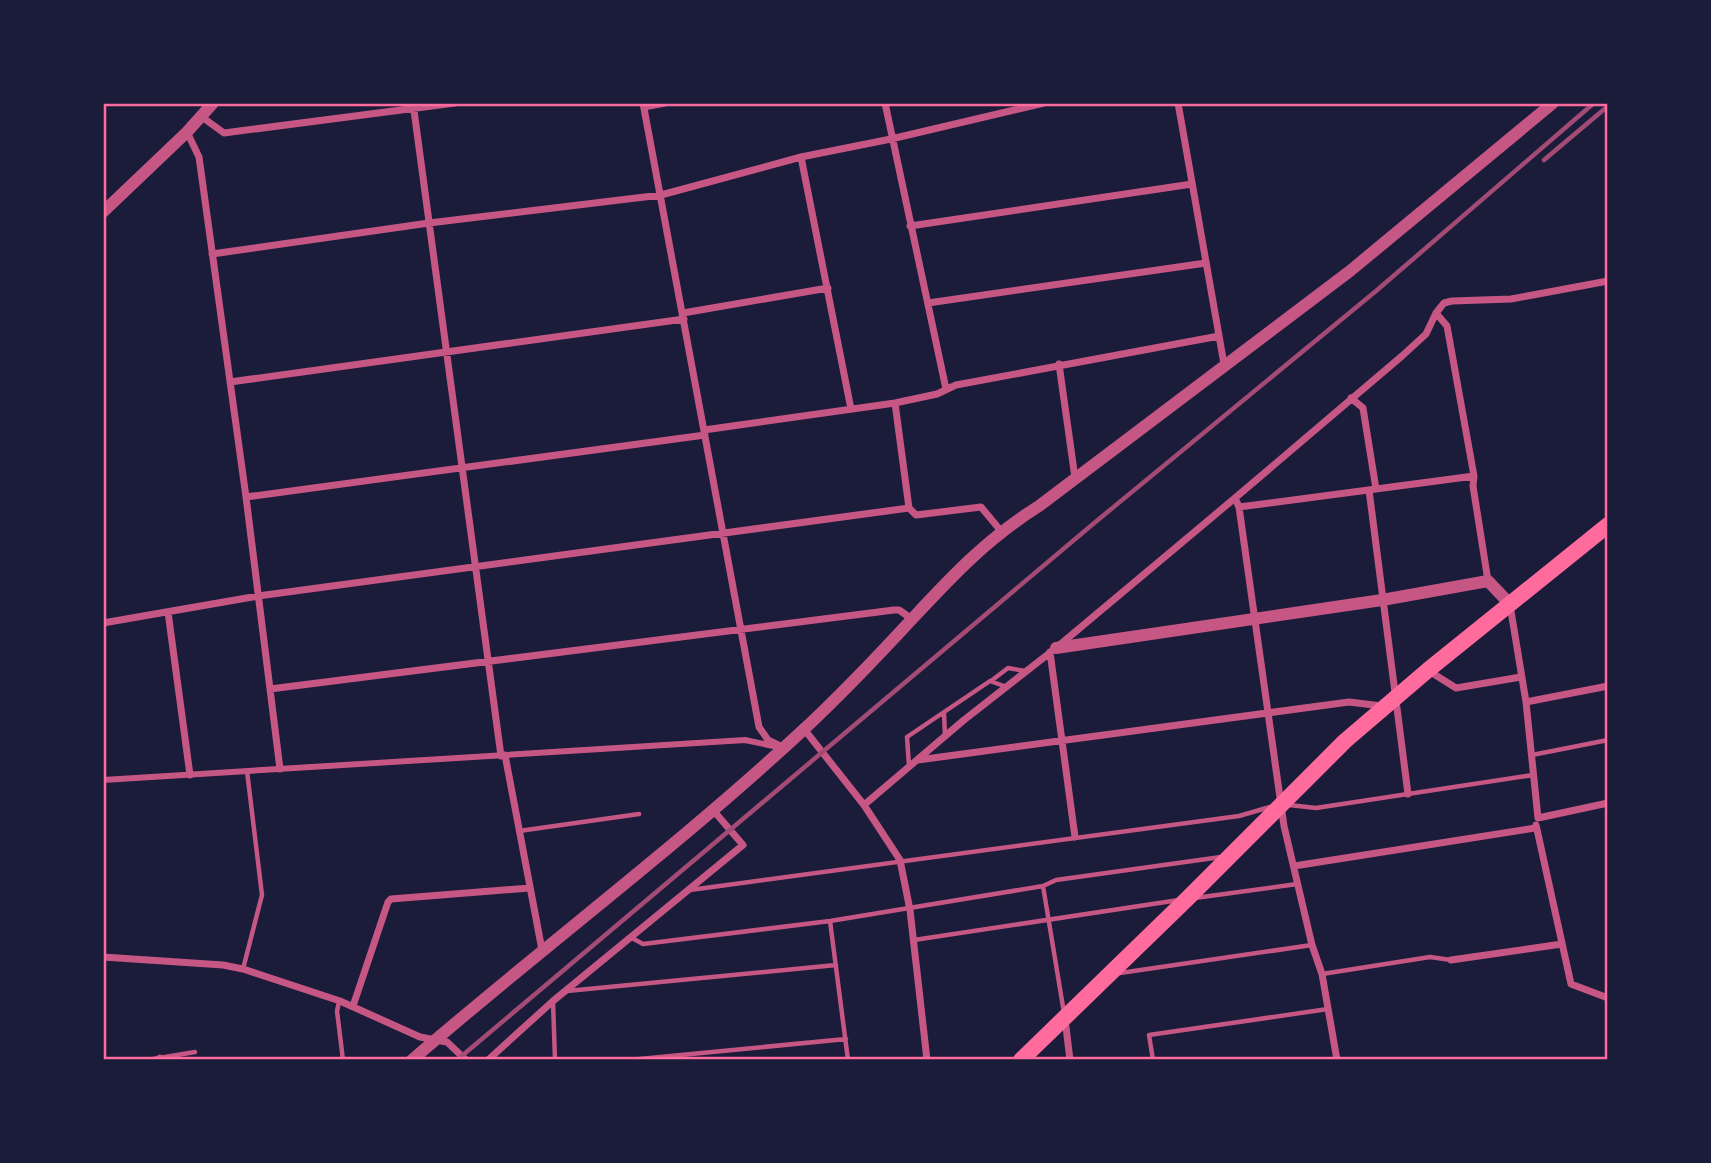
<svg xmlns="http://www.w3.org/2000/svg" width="1711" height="1163" font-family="Overpass,sans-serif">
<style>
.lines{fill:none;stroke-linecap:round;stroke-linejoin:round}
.service{stroke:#c65784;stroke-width:4.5}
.pedestrian{stroke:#c65784;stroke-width:6}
.minor{stroke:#c65784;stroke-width:7}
.tertiary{stroke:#c65784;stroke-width:12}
.trunk{stroke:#ff6b9d;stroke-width:16}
.rail{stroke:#a44b75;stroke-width:4.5}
.neatline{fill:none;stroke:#ff6b9d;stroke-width:2.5}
</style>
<rect width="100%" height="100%" fill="#1b1b3a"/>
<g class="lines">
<path class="service" d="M991 681 1008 668 1025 671
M944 713 945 736
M1532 755 1608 740
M909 766 907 737 990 681 1004 686
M1289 805 1316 808 1533 775
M519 831 639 814
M1043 886 1064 1013
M690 890 1239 816 1270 807
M1195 898 1297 884
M830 921 848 1060
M632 938 643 944 830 921 1043 886 1056 880 1221 857
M914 940 1179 900
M243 969 262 895 247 771
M1120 973 1312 945
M1322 974 1430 957 1451 960
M567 991 836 965
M553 1001 555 1060
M339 1002 337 1011 343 1060
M147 1060 195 1052
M629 1060 846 1039
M1153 1060 1149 1035 1328 1009"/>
<path class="pedestrian" d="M103 780 745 740 778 747"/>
<path class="minor" d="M413 103 501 756
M643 103 759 727 768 740 784 748
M885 103 946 389
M1178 103 1224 364
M644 107 665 103
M202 117 224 133 455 103
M187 132 199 157 246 497 280 769
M801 157 851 409
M910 226 1192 184
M212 254 429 223 661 195 801 157 891 139 1044 103
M928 303 1206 263
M683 313 828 288
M1059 364 1075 478
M230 382 684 319
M895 403 909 508 916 515 981 507 1001 531
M704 430 895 403 937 394 956 385 1219 336
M1376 489 1474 476
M1369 490 1408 794
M246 497 705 435
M1235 498 1239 507 1284 826 1312 945 1322 974 1337 1060
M1239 507 1376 489 1363 408 1351 398
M1488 581 1473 486 1474 476 1447 326 1436 313 1444 303 1452 301 1511 299 1608 281
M1510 605 1526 702 1538 818 1608 803
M168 612 190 775
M103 623 258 596 909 508
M1050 652 1075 837
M1429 671 1456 688 1521 677
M270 689 894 610H899L912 619
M1526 702 1608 686
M804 729 864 805 900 860 910 910 927 1060
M505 755 542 950
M918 760 1349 702 1382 706
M864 805 964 720 1056 648 1235 498 1402 356 1426 334 1436 313
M1536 825 1571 984 1608 998
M1294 866 1535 828
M103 957 223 965 243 969 340 1001 420 1037 447 1042 466 1060
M1451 960 1562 944
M353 1006 388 902 391 899 530 888
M1065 1019 1070 1060
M160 1058V1060
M488 1060 553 1001 743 845 713 810"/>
<path class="tertiary" d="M103 212 187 132 213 103
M1056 648 1382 600 1488 581 1510 604
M412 1060C540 949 677 847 801 732 840 696 877 657 913 618 954 574 988 538 1039 506L1350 271 1553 103"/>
<path class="trunk" d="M1021 1060 1188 898 1345 741 1428 670 1608 525"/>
<path class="rail" d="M1544 160 1608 106
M457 1060 1093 524 1376 291 1594 103"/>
</g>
<rect width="1711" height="1163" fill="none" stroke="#1b1b3a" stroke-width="210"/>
<rect x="105" y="105" width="1501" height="953" class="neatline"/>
</svg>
